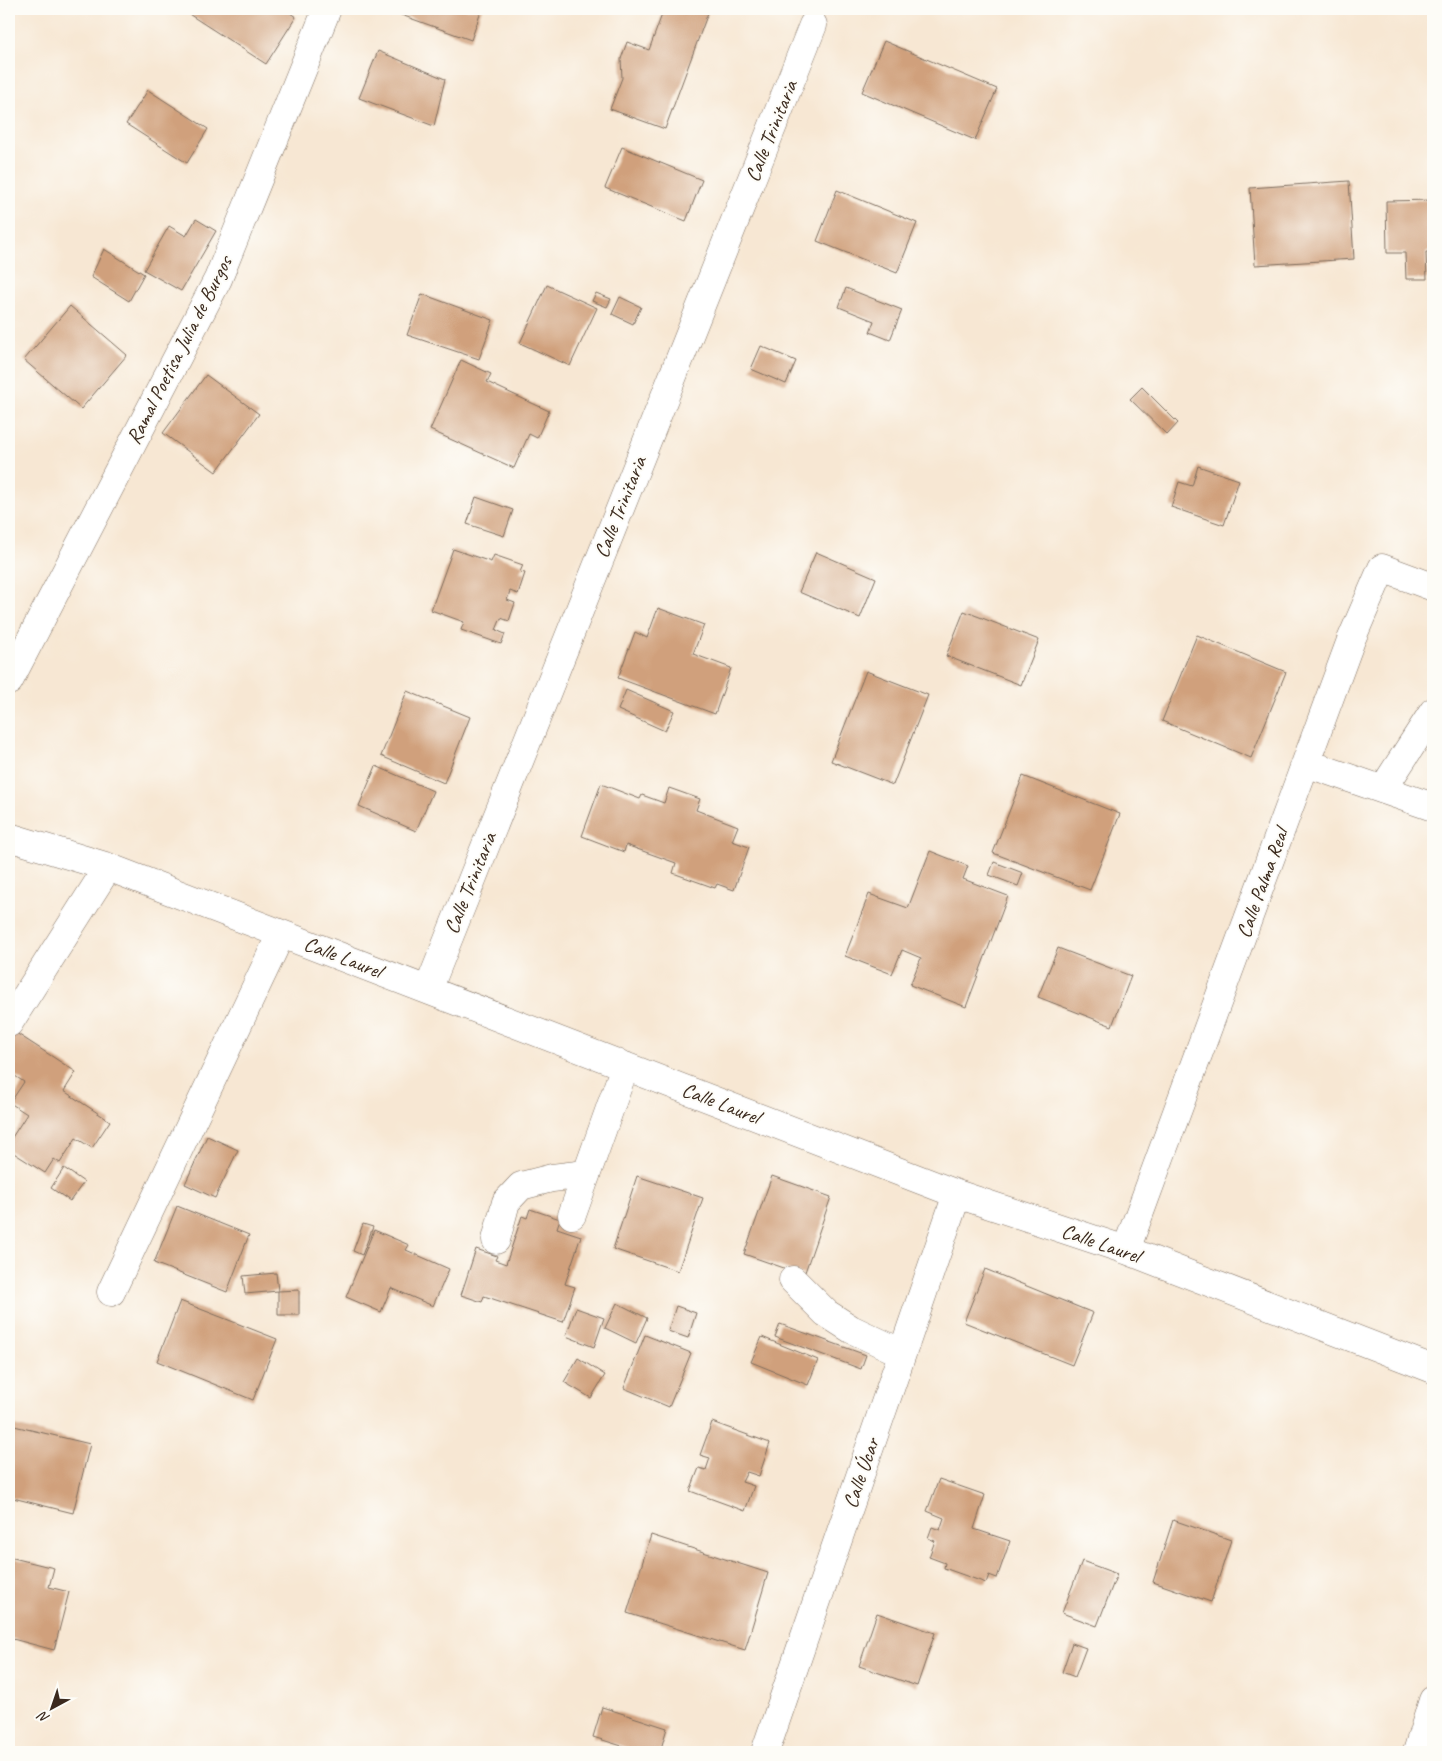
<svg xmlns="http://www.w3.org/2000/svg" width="1442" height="1761" font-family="Caveat,sans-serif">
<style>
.building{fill:#d0a07b}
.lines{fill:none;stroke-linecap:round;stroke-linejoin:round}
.minor-casing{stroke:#7d6c5d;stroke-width:29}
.tertiary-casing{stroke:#7d6c5d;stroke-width:29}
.minor{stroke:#fff;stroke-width:28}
.tertiary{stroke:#fff;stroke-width:28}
.labels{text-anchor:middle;stroke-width:4;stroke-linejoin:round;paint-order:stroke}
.street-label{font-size:21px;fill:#3b2a1e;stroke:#fdfcf7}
</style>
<rect width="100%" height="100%" fill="#fdfcf7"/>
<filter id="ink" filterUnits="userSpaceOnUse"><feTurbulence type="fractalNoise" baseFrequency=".02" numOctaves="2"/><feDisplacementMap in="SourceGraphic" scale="10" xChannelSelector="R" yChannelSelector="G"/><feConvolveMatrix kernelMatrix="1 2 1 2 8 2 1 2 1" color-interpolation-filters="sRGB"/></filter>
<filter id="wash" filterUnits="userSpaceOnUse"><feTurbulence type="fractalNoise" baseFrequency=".0096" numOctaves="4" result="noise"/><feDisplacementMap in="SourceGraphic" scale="20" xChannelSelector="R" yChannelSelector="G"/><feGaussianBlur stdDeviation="1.12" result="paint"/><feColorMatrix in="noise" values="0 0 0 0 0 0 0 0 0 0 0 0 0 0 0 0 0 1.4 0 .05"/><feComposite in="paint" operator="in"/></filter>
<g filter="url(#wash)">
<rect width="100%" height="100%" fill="#f7e7d3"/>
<g id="blocks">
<path class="building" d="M181 9H284L296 17 266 64Z
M394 9H482L471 40 393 12Z
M664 9 709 10 665 129 610 109 622 78 621 59 627 42 649 50Z
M884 41 997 89 975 140 862 92Z
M378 51 445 79 434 126 359 98Z
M148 90 208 129 187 163 126 124Z
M622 147 702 180 686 221 605 188Z
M1349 181 1354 259 1255 265 1250 188Z
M837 190 917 223 897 273 817 241Z
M1433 200V252H1426L1427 279H1406L1405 253H1387L1386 201Z
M196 219 216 231 181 291 144 270 169 226 186 236Z
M104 249 144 274 129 301 91 277Z
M547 285 597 308 570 366 520 343Z
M846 288 902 310 890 340 870 332 874 321 839 307Z
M596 293 611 299 607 307 592 301Z
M422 294 493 320 479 359 407 335Z
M620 297 641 307 633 324 612 314Z
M70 306 127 355 81 409 24 360Z
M761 346 796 361 786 384 751 369Z
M461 360 491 374 487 382 549 411 537 438 529 434 514 468 430 430Z
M206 375 259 414 216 472 163 433Z
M1142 387 1178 423 1167 435 1130 399Z
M1198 466 1239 480 1224 525 1171 507 1179 482 1192 486Z
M476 497 513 510 504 536 467 524Z
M453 549 491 562 494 555 523 565 520 572 525 573 518 594 510 591 507 600 515 603 509 621 501 618 496 630 505 634 501 644 461 630 464 622 431 610Z
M816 552 876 578 860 618 799 592Z
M658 608 704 625 693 654 731 668 715 714 618 678 635 632 647 638Z
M964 611 1039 640 1021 685 946 656Z
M1197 635 1286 672 1251 758 1162 721Z
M866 671 928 695 893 785 831 761Z
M626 690 674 711 665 731 618 710Z
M407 691 470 717 444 783 381 756Z
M376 766 433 791 416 831 359 806Z
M1023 776 1120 814 1090 890 993 853Z
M601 784 640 799 642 795 664 803 669 788 700 799 696 810 738 826 732 841 749 847 734 890 717 884 715 888 673 873 676 863 626 845 624 852 582 836Z
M930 851 968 866 963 879 1008 896 966 1007 910 985 921 958 902 950 892 974 845 956 869 894 908 908Z
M994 862 1023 873 1018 886 989 875Z
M1058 948 1131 976 1112 1026 1038 997Z
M10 1029 76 1072 64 1091 110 1121 92 1148 76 1138 60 1163 54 1159 45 1173 9 1150V1142L27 1114 10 1103 24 1082 9 1072Z
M207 1136 238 1150 215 1198 185 1184Z
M64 1168 84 1182 70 1201 51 1188Z
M637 1176 703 1198 678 1271 613 1249Z
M772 1176 831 1197 804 1275 744 1254Z
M177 1206 249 1235 227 1292 154 1263Z
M530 1209 560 1219 557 1228 581 1236 565 1284 575 1287 563 1322 484 1296 482 1302 461 1295 476 1249 497 1256 495 1260 506 1264 522 1216 527 1218Z
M363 1224 373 1227 362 1255 353 1251Z
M374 1230 409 1245 406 1250 449 1269 433 1306 391 1288 381 1312 346 1297Z
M985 1269 1093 1313 1072 1365 964 1322Z
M276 1273 278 1291 245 1294 243 1276Z
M299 1290V1315H278V1291Z
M180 1301 277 1339 253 1400 157 1361Z
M617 1303 647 1318 636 1343 605 1328Z
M676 1306 696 1313 688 1338 668 1331Z
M576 1308 604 1318 594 1347 566 1336Z
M780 1324 866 1355 861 1369 775 1337Z
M645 1335 691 1353 669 1407 624 1388Z
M762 1337 818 1360 808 1385 751 1362Z
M578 1358 605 1375 591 1398 564 1382Z
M712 1422 770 1443 759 1476 747 1472 742 1482 754 1486 745 1511 690 1491 699 1468 706 1470 710 1458 700 1455Z
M10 1425 90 1444 73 1513 9 1497Z
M939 1479 985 1495 974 1529 1010 1541 997 1578 989 1575 986 1583 944 1568 945 1563 929 1557 935 1541 928 1538 932 1527 940 1530 944 1518 927 1511Z
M1173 1520 1231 1540 1211 1602 1153 1582Z
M651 1535 768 1573 745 1650 627 1613Z
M9 1557 54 1568 49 1587 69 1592 54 1650 9 1638Z
M1082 1561 1117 1574 1097 1626 1062 1613Z
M877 1613 935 1633 917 1686 859 1666Z
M1072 1643 1086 1648 1075 1677 1062 1672Z
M602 1707 667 1728 660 1752H641L593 1737Z"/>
</g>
</g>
<g filter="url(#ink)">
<use href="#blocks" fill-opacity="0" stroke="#7d6c5d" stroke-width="1"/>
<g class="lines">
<g class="minor-casing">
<path id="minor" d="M1306 763 1433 807
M1383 789 1433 712
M9 837 108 867 957 1194 1126 1250 1433 1369
M428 990 813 25
M9 1023 108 867
M572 1215 625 1066
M496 1240 506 1202 521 1186 552 1178 586 1174
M1126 1250 1351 640 1382 568 1433 587
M793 1280 826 1313 851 1329 902 1353
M111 1292 281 934
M765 1752 957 1194
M1417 1752 1433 1700"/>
</g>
<g class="tertiary-casing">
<path id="tertiary" d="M9 681 218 279 327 9"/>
</g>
<use href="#minor" class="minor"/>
<use href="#tertiary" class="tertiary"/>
</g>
</g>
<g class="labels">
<g class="street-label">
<text transform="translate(771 131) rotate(-68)" y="7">Calle Trinitaria</text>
<text transform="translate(179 350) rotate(-63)" y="7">Ramal Poetisa Julia de Burgos</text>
<text transform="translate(620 507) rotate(-68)" y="7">Calle Trinitaria</text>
<text transform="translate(470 883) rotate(-68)" y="7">Calle Trinitaria</text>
<text transform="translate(1262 883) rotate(-70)" y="7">Calle Palma Real</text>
<text transform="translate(343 957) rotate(21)" y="7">Calle Laurel</text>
<text transform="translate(721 1103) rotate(21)" y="7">Calle Laurel</text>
<text transform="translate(1101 1243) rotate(19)" y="7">Calle Laurel</text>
<text transform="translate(861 1473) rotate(-71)" y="7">Calle Úcar</text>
</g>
</g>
<rect width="1442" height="1761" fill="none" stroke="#fdfcf7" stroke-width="30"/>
<g transform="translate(52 1708) rotate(220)" stroke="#fdfcf7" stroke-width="4" paint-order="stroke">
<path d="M0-4L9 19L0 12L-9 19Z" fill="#3b2a1e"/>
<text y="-8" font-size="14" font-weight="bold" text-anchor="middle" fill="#3b2a1e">N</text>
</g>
</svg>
